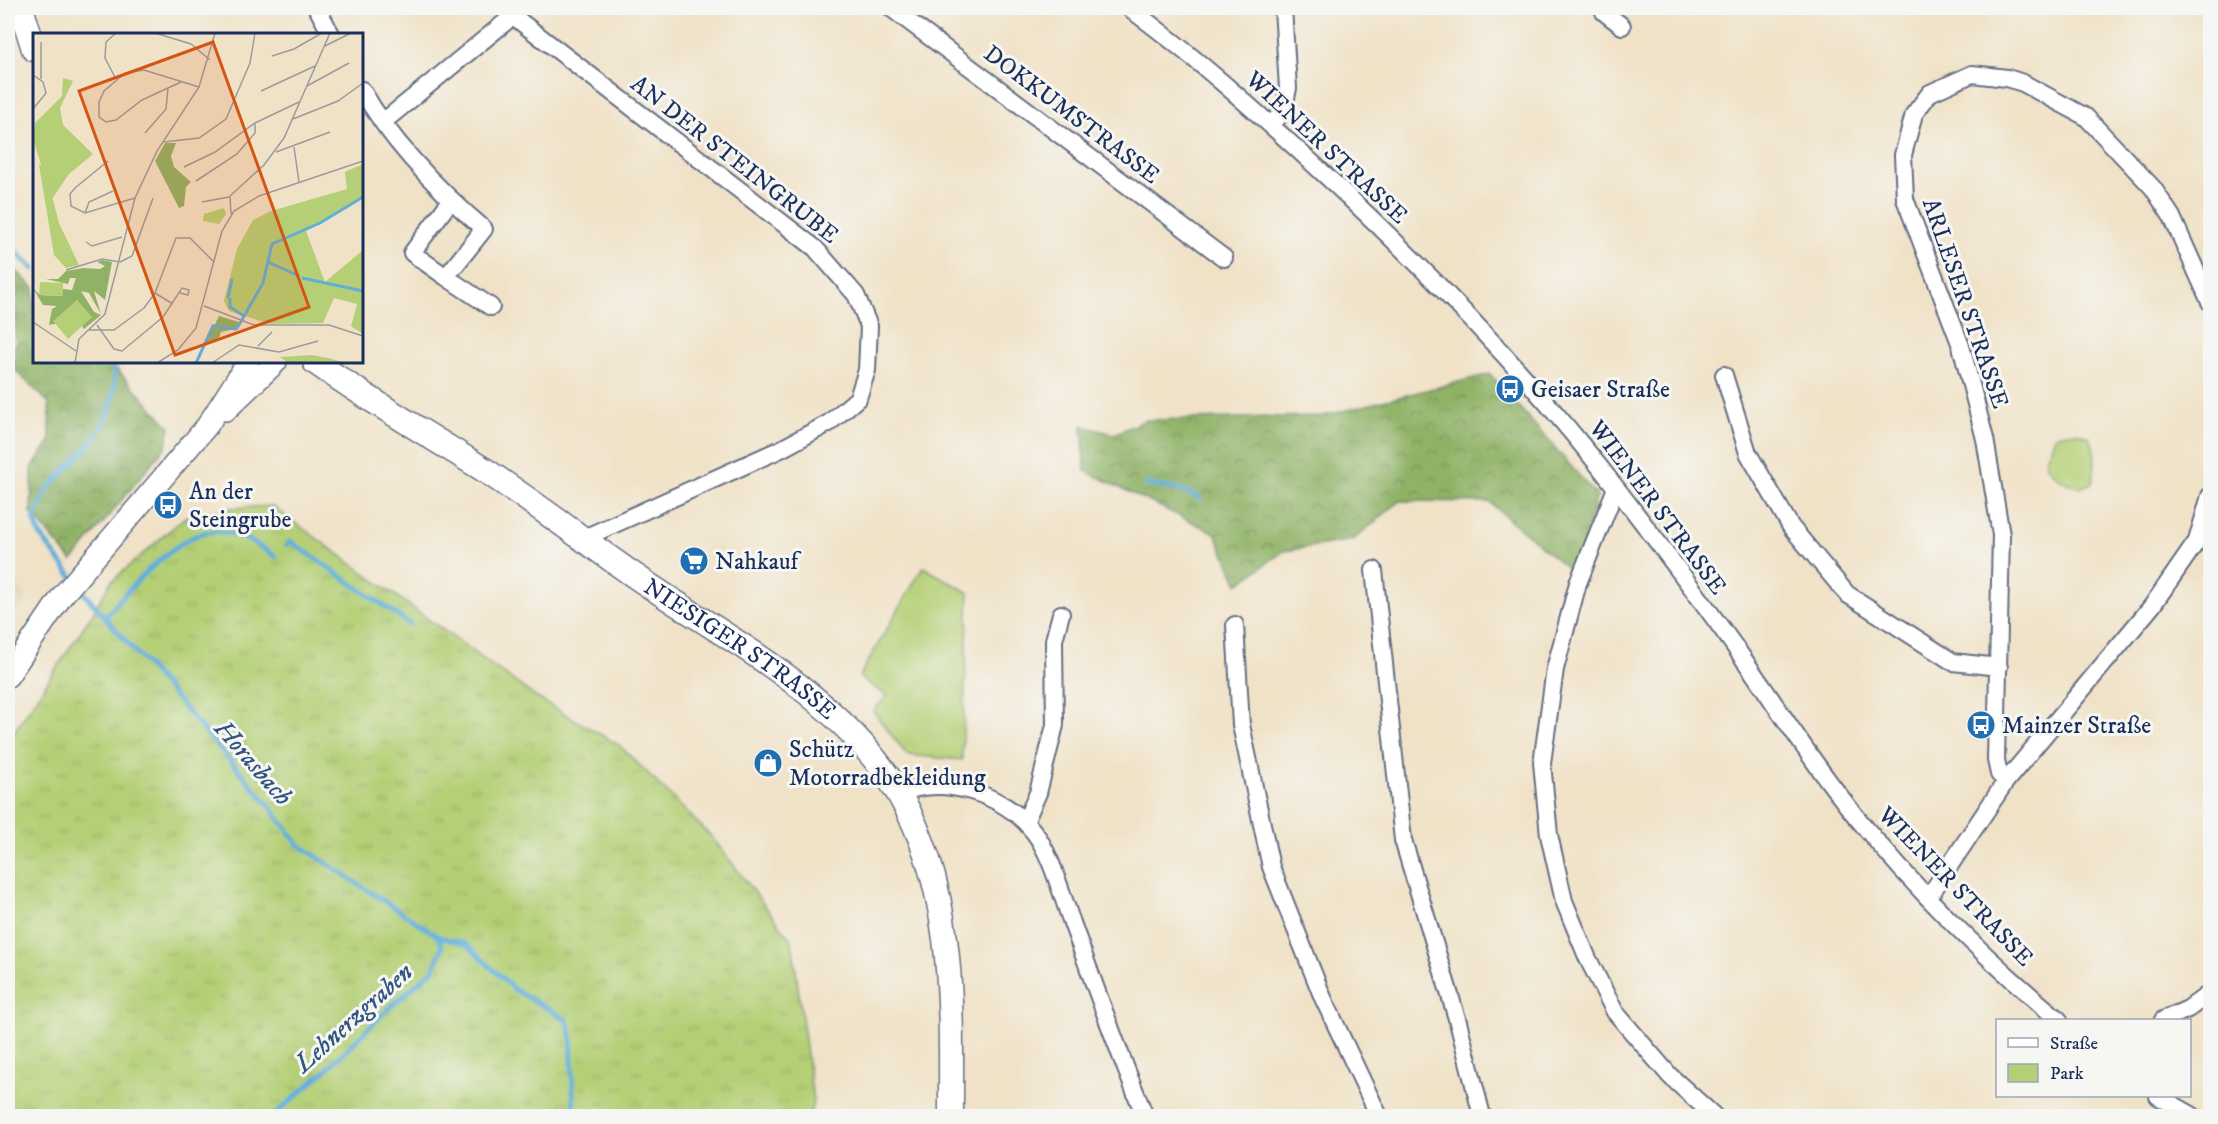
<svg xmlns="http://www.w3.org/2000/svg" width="2218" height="1124" font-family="'IM FELL DW Pica',serif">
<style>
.built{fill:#e1dcba}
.grass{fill:url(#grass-tufts);stroke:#687f6a;stroke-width:1.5}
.forest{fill:url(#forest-crowns);stroke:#557062;stroke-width:1.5}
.park{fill:#b4cf75;stroke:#687f6a;stroke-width:1.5}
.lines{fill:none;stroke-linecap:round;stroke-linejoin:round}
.stream{stroke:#60aeda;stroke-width:5}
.minor-casing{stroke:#666e83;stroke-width:20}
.tertiary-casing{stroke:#666e83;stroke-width:24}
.secondary-casing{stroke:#666e83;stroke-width:27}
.minor{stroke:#fff;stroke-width:16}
.tertiary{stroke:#fff;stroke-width:21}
.secondary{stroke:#fff;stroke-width:24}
.labels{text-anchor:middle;stroke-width:6;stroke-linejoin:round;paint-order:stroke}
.street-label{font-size:24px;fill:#1b2f5e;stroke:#f6f6f2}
.poi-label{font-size:24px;fill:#1b2f5e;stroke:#f6f6f2;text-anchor:start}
.water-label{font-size:26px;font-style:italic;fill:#305583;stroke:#f6f6f2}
.inset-river{fill:none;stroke:#60aeda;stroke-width:3}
.inset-road{fill:none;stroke:#9b9a9d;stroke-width:1.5}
.view{fill:#d45514;fill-opacity:0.15;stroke:#d45514;stroke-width:3}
.inset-edge{fill:none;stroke:#1b2f5e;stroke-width:3}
</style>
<defs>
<pattern id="grass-tufts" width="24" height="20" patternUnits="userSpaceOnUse" patternTransform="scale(1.5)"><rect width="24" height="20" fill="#b4cf75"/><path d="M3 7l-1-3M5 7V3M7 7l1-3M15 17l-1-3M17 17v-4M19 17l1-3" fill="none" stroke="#9ab268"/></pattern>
<pattern id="forest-crowns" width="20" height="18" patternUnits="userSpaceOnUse" patternTransform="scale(1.5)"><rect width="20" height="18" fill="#8fb266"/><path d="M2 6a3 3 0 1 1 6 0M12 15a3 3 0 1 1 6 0" fill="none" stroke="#749157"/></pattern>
</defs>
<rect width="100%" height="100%" fill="#f6f6f2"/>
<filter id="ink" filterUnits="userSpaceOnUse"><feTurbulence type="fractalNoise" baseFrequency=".0167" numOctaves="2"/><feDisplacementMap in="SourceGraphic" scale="12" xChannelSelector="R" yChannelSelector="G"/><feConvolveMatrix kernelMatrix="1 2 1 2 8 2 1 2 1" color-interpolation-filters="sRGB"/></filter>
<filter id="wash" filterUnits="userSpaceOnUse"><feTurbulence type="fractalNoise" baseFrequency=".008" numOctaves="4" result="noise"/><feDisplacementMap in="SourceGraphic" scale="24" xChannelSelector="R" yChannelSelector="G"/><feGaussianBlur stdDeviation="1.35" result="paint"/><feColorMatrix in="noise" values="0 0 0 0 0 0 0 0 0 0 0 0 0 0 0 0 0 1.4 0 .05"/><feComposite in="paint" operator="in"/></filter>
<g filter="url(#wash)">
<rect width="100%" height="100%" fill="#f0e2c7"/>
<path class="built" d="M8 580 28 595 8 627Z"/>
<path class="grass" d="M272 506 537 698 619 745 711 836 792 941 813 1101 810 1116H8V741L91 616 110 583 185 517 232 508Z"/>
<path class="forest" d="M9 264 34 288V362H110L170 427 166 446 72 561 31 513 32 468 50 441 49 403 14 369 17 287Z
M1490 374 1597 496 1575 575 1489 502 1400 501 1353 540 1284 551 1238 584 1215 533 1085 471 1082 426 1114 434 1146 420 1323 416Z"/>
<path class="park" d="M2075 432 2090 437C2096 452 2096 468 2092 483L2080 488C2065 483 2052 477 2045 462L2056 435Z
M923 567 969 593 962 760 907 755 873 711 887 696 859 677Z"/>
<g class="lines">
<path class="stream" d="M8 245 34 269
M1145 484 1181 490 1200 498
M287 545 290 541 410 624
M72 577 40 535 34 519 47 490 98 435 110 408 115 385 113 362
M77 585 268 804 299 845 439 937 466 944 515 990 567 1020 571 1034 574 1116
M105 617C126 592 174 538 208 532 232 528 257 544 276 557
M273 1116 324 1072 389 1008 433 970 442 948 439 937"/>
</g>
</g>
<g filter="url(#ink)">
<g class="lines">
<g class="minor-casing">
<path id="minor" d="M317 8 331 34
M507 8 513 16 815 248 856 295 869 326 867 370 858 398 829 423 781 449 584 538
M891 8 1224 258
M1129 8C1192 54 1251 107 1309 160 1419 261 1525 370 1617 489 1660 545 1704 603 1745 661 1782 714 1817 769 1858 819 1918 892 1987 960 2059 1020
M1603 8 1604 12 1622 26
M362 90C392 143 438 190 484 229L446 277 412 253 451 200
M383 122 513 16
M1272 126 1284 108 1288 88 1283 8
M446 277 491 307
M1724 375 1748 453 1791 527 1847 594 1953 662 1999 667
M1616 488 1578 583 1555 669 1542 763 1549 835 1564 901 1588 959 1615 1012 1670 1076 1714 1116
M1374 570 1403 840 1458 1022 1482 1116
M1235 625 1241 725 1271 867 1323 998 1379 1116
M2006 781 1999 774 1996 760 2001 535 1985 439 1961 346 1905 199 1903 155 1914 114 1930 93 1972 74 2007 78 2023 83 2086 117 2153 188 2172 217 2210 302
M899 794C943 774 1004 794 1034 832 1051 854 1061 893 1071 920 1095 986 1118 1052 1145 1116
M1025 822 1038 793 1055 725 1054 640 1061 614
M1928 898 2006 781 2152 606 2197 541 2210 496
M2163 1020 2188 1009 2210 993
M2158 1096 2193 1116"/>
</g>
<g class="tertiary-casing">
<path id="tertiary" d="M226 410 276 362
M8 676 62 596 207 426 248 362"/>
</g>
<g class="secondary-casing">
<g id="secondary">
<path d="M21 8 34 49"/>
<path id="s1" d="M315 362C370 401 429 435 486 471 538 505 587 543 638 578 730 641 840 695 899 794 956 891 951 1008 951 1116"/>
</g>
</g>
<use href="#minor" class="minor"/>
<use href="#tertiary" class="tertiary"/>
<use href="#secondary" class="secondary"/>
</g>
</g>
<defs>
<g id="bus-disc" transform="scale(1.5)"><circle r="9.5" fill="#1f6fb2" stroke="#f6f6f2"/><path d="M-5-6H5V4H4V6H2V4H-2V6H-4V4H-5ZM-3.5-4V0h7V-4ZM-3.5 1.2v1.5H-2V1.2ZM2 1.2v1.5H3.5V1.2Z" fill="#fff"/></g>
<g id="supermarket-disc" transform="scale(1.5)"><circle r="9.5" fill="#1f6fb2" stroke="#f6f6f2"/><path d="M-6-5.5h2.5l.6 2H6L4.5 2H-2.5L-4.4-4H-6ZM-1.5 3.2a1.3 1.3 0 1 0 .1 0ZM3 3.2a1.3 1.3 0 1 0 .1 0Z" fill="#fff"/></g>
<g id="shop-disc" transform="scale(1.5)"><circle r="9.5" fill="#1f6fb2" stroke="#f6f6f2"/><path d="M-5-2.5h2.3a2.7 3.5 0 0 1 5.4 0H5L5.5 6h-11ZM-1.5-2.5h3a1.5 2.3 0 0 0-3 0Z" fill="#fff"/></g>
</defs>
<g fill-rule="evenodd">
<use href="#bus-disc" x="1510" y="389"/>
<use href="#bus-disc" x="168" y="505"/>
<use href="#supermarket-disc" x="694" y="561"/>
<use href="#bus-disc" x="1981" y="725"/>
<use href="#shop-disc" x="768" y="763"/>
</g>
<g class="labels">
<g class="street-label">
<text transform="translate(1072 114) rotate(37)" y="8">DOKKUMSTRASSE</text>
<text transform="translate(1327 147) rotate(43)" y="8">WIENER STRASSE</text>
<text transform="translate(735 159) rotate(38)" y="8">AN DER STEINGRUBE</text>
<text transform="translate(1966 303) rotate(71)" y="8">ARLESER STRASSE</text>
<text transform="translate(1658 507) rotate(53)" y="8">WIENER STRASSE</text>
<text dy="8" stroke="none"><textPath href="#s1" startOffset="513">NIESIGER STRASSE</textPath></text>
<text transform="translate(1956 886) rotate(46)" y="8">WIENER STRASSE</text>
</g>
<g class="poi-label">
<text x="1531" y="397">Geisaer Straße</text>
<text x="189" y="499">An der<tspan x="189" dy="28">Steingrube</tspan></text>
<text x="715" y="569">Nahkauf</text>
<text x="2002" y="733">Mainzer Straße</text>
<text x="789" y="757">Schütz<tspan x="789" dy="28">Motorradbekleidung</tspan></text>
</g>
<g class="water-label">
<text transform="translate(254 762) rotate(49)" y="9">Horasbach</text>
<text transform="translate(353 1017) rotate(-42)" y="9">Lehnerzgraben</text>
</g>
</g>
<g transform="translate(33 33)">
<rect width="330" height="330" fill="#f0e2c7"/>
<path d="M330 131V164L273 198 292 249 330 217V301L318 293 324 271 301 265 290 290 237 291 196 278 191 268 204 216 220 187 238 178 314 156 312 139Z" fill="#b4cf75"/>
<path d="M132 110H143L138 123 141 134 158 149 153 154 151 173 146 175 122 128ZM69 227 79 229 72 267 61 258 68 281 56 260 48 258 61 279 68 282 51 296 49 293 59 284 16 292 19 276 24 273 10 272 0 255 7 262 29 263 30 256 39 257 43 245H37L35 251 13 246H25L33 238 50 235 67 236 72 233 64 229ZM186 283 206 289 202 296 188 299 186 305 173 310Z" fill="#8fb266"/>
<path d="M279 322 295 325 313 330H255L247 324Z" fill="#b4cf75"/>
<path d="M30 45 40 48 27 75 30 92 60 121 36 141 19 166 0 106 2 90 29 63ZM191 175 193 181 186 191 170 188 171 181ZM7 249 30 250V263L6 262ZM44 267 59 284 35 306 20 288Z" fill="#b4cf75"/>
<path d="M6 132H11L26 190 46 232 33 235 21 222Z" fill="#b4cf75"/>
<path class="inset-river" d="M235 229 266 243M269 245 330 258M195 265 199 246M197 265V274L211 283M163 330 180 293 203 296 206 292 230 250 239 211 287 190 330 164"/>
<path class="inset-road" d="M122 0 158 11 177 27M292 13 318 0M239 23 261 16 289 0M0 42 10 49 13 60 0 76M8 46V9M83 46 72 25 73 9 83 0M148 49 109 67 83 87 73 89 66 84V69L71 58 92 40 111 37 166 54M274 53 316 30M228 58 282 33M260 86 305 68 330 50M112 100 133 76 135 55M131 109 166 105 193 86 217 30 222 0M261 114 266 149M243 119 297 99M75 128 42 155 37 161 38 173 52 180 102 165M151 134 182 119 222 90 266 69M163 148 204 121 222 100V90M169 169 196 164M52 180 56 169 80 158M198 181 197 163 231 132 251 105 297 0M53 209 59 213 89 204M33 237 69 226 87 229 99 223 120 165M122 260 140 271M171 273 221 292H296L330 303M0 289 43 318M64 292 81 316 89 318 130 284 149 255 156 257 155 262 147 260M55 297H81L111 275 122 260 143 205H157L181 229M225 313 239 299M42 330 46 306 72 281 102 165 124 118 166 54 182 0M124 330 145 317 163 295 189 198 201 178 226 163 330 128M179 330 206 312 246 319 285 308"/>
<path class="view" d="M180 9 276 274 142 322 46 58Z"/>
<rect width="330" height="330" class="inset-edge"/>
</g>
<rect width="2218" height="1124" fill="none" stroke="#f6f6f2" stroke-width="30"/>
<rect x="1996" y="1019" width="195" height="78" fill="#f6f6f2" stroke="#9ea6b7" stroke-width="1.5"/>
<rect x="2008" y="1038" width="30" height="9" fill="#ffffff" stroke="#9ea6b7" stroke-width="1.5"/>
<text x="2050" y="1049" font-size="18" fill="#1b2f5e">Straße</text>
<rect x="2008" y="1064" width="30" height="18" fill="#b4cf75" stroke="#9ea6b7" stroke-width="1.5"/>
<text x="2050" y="1079" font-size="18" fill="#1b2f5e">Park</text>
</svg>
